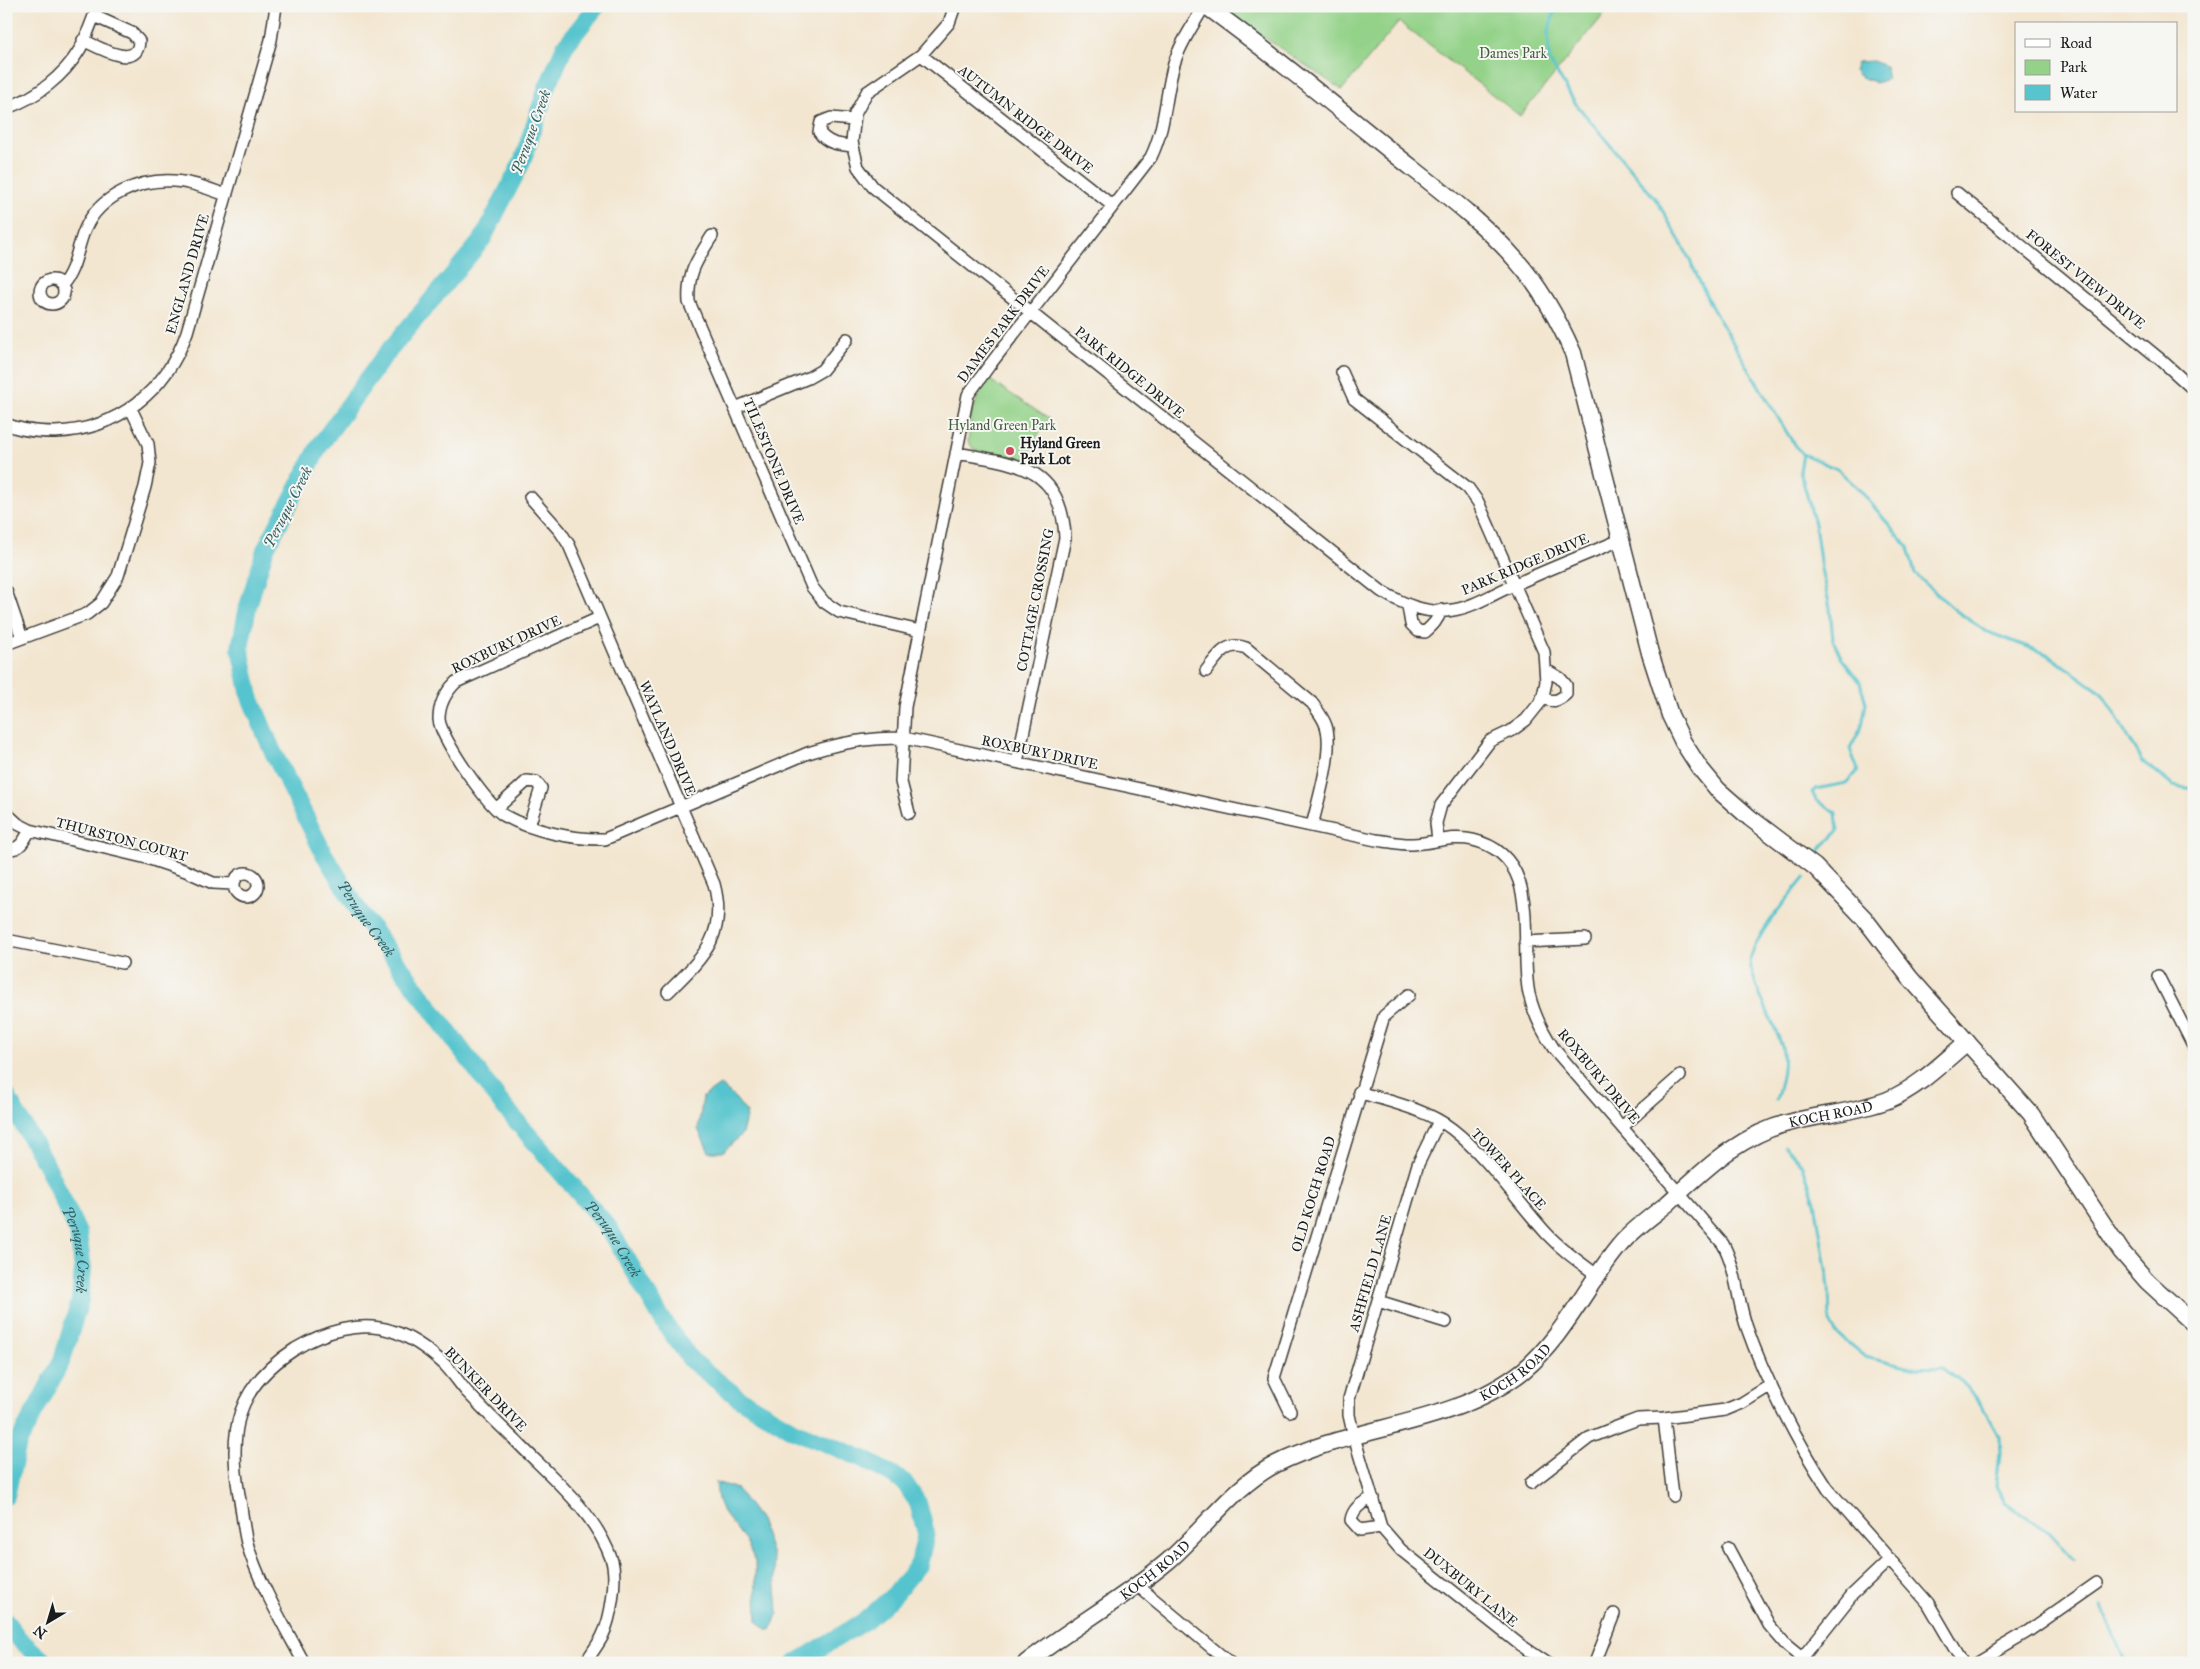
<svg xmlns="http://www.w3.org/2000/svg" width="2200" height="1669" font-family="'IM FELL Great Primer',serif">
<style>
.green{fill:#93d288;stroke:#587752}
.water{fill:#57c4ce;stroke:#3a7075}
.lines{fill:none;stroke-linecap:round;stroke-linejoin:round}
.stream{stroke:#57c4ce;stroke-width:3}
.river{stroke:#57c4ce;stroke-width:18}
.street-casing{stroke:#3c3a37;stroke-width:14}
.secondary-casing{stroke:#3c3a37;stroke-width:19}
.street{stroke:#fff;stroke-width:11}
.secondary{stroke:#fff;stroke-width:16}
.poi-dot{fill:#d1495b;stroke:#f6f6f2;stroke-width:2}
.labels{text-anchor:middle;stroke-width:4;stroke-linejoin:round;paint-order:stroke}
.park-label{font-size:14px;fill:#465c42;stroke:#f6f6f2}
.street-label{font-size:14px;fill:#1c1c1c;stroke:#f6f6f2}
.poi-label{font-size:14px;font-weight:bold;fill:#1c1c1c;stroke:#f6f6f2;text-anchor:start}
.water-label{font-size:15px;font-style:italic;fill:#345f63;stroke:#f6f6f2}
</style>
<rect width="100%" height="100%" fill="#f6f6f2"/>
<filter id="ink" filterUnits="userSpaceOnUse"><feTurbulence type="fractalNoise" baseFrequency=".02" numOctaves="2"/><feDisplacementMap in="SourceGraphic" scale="10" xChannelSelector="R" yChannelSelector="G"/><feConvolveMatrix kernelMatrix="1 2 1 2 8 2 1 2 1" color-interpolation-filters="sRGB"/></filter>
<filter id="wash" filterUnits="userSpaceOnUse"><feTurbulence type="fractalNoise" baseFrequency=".0096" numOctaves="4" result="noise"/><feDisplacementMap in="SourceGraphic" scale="20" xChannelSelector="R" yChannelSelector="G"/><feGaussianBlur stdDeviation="1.12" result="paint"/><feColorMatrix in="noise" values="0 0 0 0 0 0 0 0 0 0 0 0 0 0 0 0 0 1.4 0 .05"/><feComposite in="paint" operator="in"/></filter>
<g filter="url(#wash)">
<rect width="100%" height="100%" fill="#f3e6d0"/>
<path class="green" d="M1218 6H1611L1520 116 1399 22 1342 90Z
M987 378 1049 419 1032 444 1027 463 974 450 968 441 972 411Z"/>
<path class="water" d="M1873 61 1885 66 1888 79 1876 83 1859 76 1854 70 1857 62Z
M720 1085 735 1098 747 1113 742 1134 723 1152H709L698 1129 703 1097Z
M716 1482 737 1489 760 1520 774 1561 778 1612 771 1630 767 1629 757 1621 755 1561 746 1541 723 1512 718 1500Z"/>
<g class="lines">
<path class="stream" d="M1556 6 1548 33 1549 60 1576 104 1657 201 1686 252 1711 306 1795 446 1803 454 1837 469 1858 488 1908 547 1915 574 1955 610 1985 631 2047 654 2102 693 2143 762 2173 786 2194 789
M1803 454 1800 471 1815 524 1821 569 1830 608 1833 640 1842 659 1860 682 1866 703 1862 726 1850 749 1858 770 1846 783 1816 789 1812 792 1816 800 1836 813 1838 831 1817 853
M1776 1100C1781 1083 1786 1064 1782 1047 1777 1028 1745 972 1751 956 1761 927 1786 901 1805 877
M1785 1146 1803 1166 1815 1202 1829 1287 1830 1322 1836 1333 1865 1357 1907 1367 1943 1368 1967 1387 1987 1414 1999 1436 2000 1454 1996 1486 2005 1503 2048 1532 2074 1560
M2102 1607 2126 1663"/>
<g class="river">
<path id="s1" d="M597 6 565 46 546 90 522 162 482 240 382 359 320 445 265 550 248 606 240 648 250 697 272 750 324 854 361 914 501 1103 609 1228 663 1321 691 1360 740 1399 793 1430 864 1459 904 1482 918 1503 926 1533 919 1564 896 1593 866 1620 796 1663"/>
<path id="s2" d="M6 1095 48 1168 78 1233 83 1269 80 1300 62 1360 18 1443 6 1496"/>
<path d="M6 1622 19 1639 46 1663"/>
</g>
</g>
</g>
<g filter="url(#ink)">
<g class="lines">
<g class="street-casing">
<path id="street" d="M955 6 949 23 921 55 867 92 855 114 852 142 858 167 873 187 1381 591C1403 604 1426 615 1453 610 1474 607 1494 593 1514 585 1548 569 1585 555 1620 540
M83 40C98 47 138 71 139 41L132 33 94 16
M921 55 1113 206
M6 108C36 98 64 76 80 49 87 36 92 20 98 6
M853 146C840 145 827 144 819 132L821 122 831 118 854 120
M1957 193 2161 360 2194 390
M712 236C697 260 687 273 689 302L812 587 824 602 839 612 920 631
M40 292a12 12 0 1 1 24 0a12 12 0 1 1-24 0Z
M62 285C76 270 77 247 85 229 100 195 140 179 174 181 192 182 209 189 226 195
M1342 372 1354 399 1468 488 1478 502 1544 652 1546 682 1542 700 1526 720 1511 731 1490 741 1441 805 1436 823 1438 840
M735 408 808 378 822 370 847 339
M6 424C22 431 38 432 55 432 118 430 167 390 187 332L271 40 276 6
M956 453C1014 463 1062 465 1065 538L1017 762
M530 497 560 531 569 545 714 884C728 936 702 958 668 992
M6 591 22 638
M1408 606 1411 624 1418 631 1425 632C1433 625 1438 620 1441 610
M599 618 456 682C446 692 439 704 439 719 440 737 488 807 505 816 532 831 575 840 605 839L808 753C843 742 868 738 904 738L1376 840C1388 841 1401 845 1413 844 1434 843 1453 835 1473 840 1545 857 1518 942 1529 994 1534 1015 1542 1031 1554 1049L1723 1244C1737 1270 1737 1300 1747 1328 1765 1379 1798 1444 1828 1489L1928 1603 1963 1663
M6 644 87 614 101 603 118 576 145 487 150 463 148 444 131 409
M1206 671C1217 657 1226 640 1246 648L1312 703C1317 710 1323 717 1326 726 1334 750 1318 800 1312 826
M1542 698C1553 702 1557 702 1566 694V685L1560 678 1546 670
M496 809 527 781 536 782 541 788 529 826
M6 813 18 824 30 830 147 858 186 871 213 883 233 884
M909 813 901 782 905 707 968 395 989 366 1151 157C1166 126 1165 96 1174 64 1180 43 1194 24 1204 6
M6 848C20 852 24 840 30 830
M234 885a12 12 0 1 1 24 0a12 12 0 1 1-24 0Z
M6 940 122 963
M1525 942 1585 939
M2158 976 2194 1047
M1359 1092C1390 1102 1426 1109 1452 1129 1488 1157 1516 1200 1547 1234 1562 1250 1579 1262 1597 1275
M1439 1121 1418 1164 1349 1399V1415L1354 1437 1381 1527 1401 1550 1519 1644 1547 1663
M1622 1127 1680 1076
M1378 1301 1446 1322
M1290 1411 1274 1378 1384 1016 1409 995
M1664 1418 1673 1496
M1531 1483 1589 1438 1614 1428 1638 1419 1664 1418 1725 1410 1742 1403 1771 1385
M1373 1498C1362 1502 1353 1508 1351 1520L1360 1530 1381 1527
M1728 1548 1769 1625 1787 1646 1808 1663
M1138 1586 1230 1663
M1802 1658 1852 1595 1890 1559
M304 1663C285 1627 258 1582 247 1543 243 1527 242 1510 239 1495 228 1430 236 1387 295 1349 323 1332 360 1320 392 1331 411 1337 430 1351 444 1364 453 1373 459 1383 467 1392 483 1409 500 1426 517 1442 551 1477 594 1511 611 1558 618 1577 611 1619 602 1637 597 1646 591 1654 585 1663
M1595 1663 1614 1614
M1975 1663 2027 1632 2097 1583"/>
</g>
<g class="secondary-casing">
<g id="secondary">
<path d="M1206 6C1265 48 1320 94 1376 139 1422 177 1478 216 1516 260 1541 288 1558 319 1573 353L1650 653 1670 715 1683 742 1699 767 1718 790 1750 818 1815 867 1864 918 1910 978 2031 1114 2121 1251 2147 1281 2194 1324"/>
<path id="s3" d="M1026 1663C1072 1627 1123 1599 1168 1561 1204 1530 1233 1486 1276 1464 1355 1424 1453 1427 1524 1370 1564 1336 1586 1286 1619 1246 1632 1230 1651 1217 1667 1204 1687 1186 1707 1166 1729 1151 1748 1138 1769 1127 1792 1122 1824 1114 1857 1112 1888 1100 1919 1087 1942 1063 1967 1042"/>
</g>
</g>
<use href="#street" class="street"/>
<use href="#secondary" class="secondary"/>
</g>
</g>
<circle class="poi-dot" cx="1010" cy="451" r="5"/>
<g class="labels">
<g class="park-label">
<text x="1513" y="58">Dames Park</text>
<text x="1002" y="430">Hyland Green Park</text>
</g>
<g class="street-label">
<text transform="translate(1026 119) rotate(38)" y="5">AUTUMN RIDGE DRIVE</text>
<text transform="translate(187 274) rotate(-74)" y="5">ENGLAND DRIVE</text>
<text transform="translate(2086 279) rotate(39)" y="5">FOREST VIEW DRIVE</text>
<text transform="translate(1003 324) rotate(-53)" y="5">DAMES PARK DRIVE</text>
<text transform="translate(1130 372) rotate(39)" y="5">PARK RIDGE DRIVE</text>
<text transform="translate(774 461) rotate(67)" y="5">TILESTONE DRIVE</text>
<text transform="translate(1525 564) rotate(-23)" y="5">PARK RIDGE DRIVE</text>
<text transform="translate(1035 600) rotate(-79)" y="5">COTTAGE CROSSING</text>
<text transform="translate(506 644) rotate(-25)" y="5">ROXBURY DRIVE</text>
<text transform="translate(668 738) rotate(67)" y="5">WAYLAND DRIVE</text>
<text transform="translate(1040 752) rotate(12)" y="5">ROXBURY DRIVE</text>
<text transform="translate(122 839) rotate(15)" y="5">THURSTON COURT</text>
<text transform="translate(1599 1076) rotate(50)" y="5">ROXBURY DRIVE</text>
<text dy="5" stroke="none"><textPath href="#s3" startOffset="999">KOCH ROAD</textPath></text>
<text transform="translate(1509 1169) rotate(48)" y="5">TOWER PLACE</text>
<text transform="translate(1313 1194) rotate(-73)" y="5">OLD KOCH ROAD</text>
<text transform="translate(1370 1273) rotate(-74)" y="5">ASHFIELD LANE</text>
<text dy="5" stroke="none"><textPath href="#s3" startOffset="579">KOCH ROAD</textPath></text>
<text transform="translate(486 1389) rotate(46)" y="5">BUNKER DRIVE</text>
<text dy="5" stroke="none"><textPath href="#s3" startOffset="159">KOCH ROAD</textPath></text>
<text transform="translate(1471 1587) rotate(39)" y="5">DUXBURY LANE</text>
</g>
<g class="poi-label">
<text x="1020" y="448">Hyland Green<tspan x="1020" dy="16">Park Lot</tspan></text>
</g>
<g class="water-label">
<text transform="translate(531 132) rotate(-70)" y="5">Peruque Creek</text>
<text transform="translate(288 507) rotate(-63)" y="5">Peruque Creek</text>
<text dy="5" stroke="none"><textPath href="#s1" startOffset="1045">Peruque Creek</textPath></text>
<text dy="5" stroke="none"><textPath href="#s1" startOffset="1450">Peruque Creek</textPath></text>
<text dy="5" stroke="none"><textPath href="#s2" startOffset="172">Peruque Creek</textPath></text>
</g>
</g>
<rect width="2200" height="1669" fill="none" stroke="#f6f6f2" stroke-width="25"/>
<rect x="2015" y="22" width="162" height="90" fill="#f6f6f2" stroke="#9f9f9c"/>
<rect x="2025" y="39" width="25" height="8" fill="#ffffff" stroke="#9f9f9c"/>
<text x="2060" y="48" font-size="15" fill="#1c1c1c">Road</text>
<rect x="2025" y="60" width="25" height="15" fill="#93d288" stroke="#9f9f9c"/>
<text x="2060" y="72" font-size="15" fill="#1c1c1c">Park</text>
<rect x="2025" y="85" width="25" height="15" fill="#57c4ce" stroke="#9f9f9c"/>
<text x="2060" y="98" font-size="15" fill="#1c1c1c">Water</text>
<g transform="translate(48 1622) rotate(218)" stroke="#f6f6f2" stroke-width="4" paint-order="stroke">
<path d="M0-4L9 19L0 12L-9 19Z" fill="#1c1c1c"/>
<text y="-8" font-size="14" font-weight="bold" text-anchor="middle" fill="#1c1c1c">N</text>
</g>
</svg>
